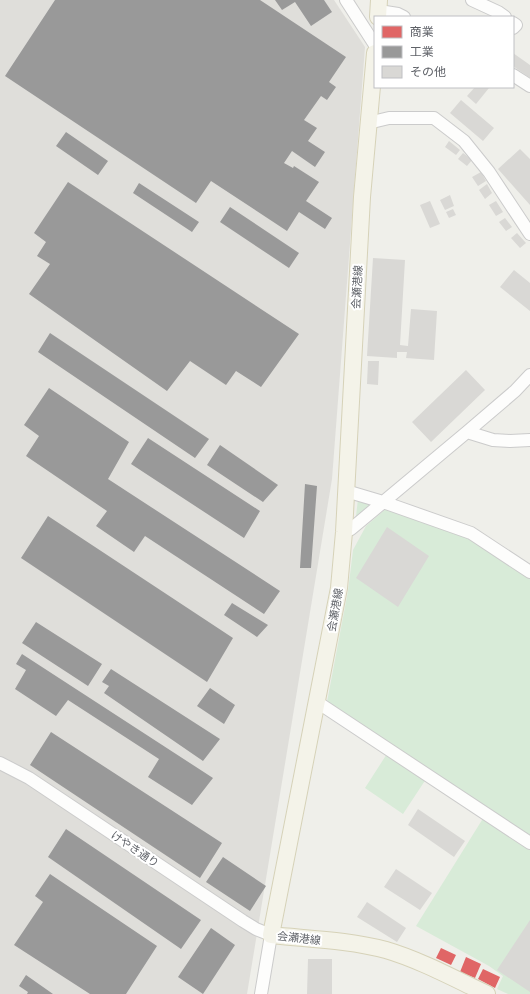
<svg xmlns="http://www.w3.org/2000/svg" width="530" height="994" font-family="'Fira Sans','Noto Sans JP',sans-serif">
<style>
.industrial{fill:#dfdeda}
.green{fill:#d8ebd8}
.shops{fill:#e06666}
.industry{fill:#999}
.building{fill:#d9d8d5}
.lines{fill:none;stroke-linecap:round;stroke-linejoin:round}
.minor-casing{stroke:#cbcbcb;stroke-width:14}
.major-casing{stroke:#d6d2b8;stroke-width:18}
.minor{stroke:#fdfdfc;stroke-width:12}
.major{stroke:#f4f3e9;stroke-width:16}
.labels{text-anchor:middle;stroke-width:4;stroke-linejoin:round;paint-order:stroke}
.street-label{font-size:11px;fill:#5f6268;stroke:#fff}
</style>
<rect width="100%" height="100%" fill="#efefea"/>
<path class="industrial" d="M0 0H334L365 47 332 479 247 994H0Z"/>
<path class="green" d="M358 499 370 504V506L358 516H356Z
M388 507 470 536 530 576V994H508L497 989 503 976 489 966 416 926 487 812 430 773 403 814 365 788 392 746 327 702 348 591 353 550 366 526Z"/>
<path class="shops" d="M441 948 456 955 451 965 436 958Z
M466 957 481 964 475 978 460 972Z
M483 969 500 977 495 988 478 979Z"/>
<path class="industry" d="M55 0H260L346 57 329 82 336 87 327 100 321 96 304 120 317 128 308 141 325 152 315 167 292 151 284 163 293 168 294 166 319 182 306 201 332 218 325 229 299 212 287 231 211 181 196 203 5 76Z
M275 0H324L332 12 311 26 295 2 282 10Z
M66 132 108 161 98 175 56 146Z
M68 182 299 334 261 387 236 371 226 385 190 361 167 391 29 294 50 264 37 256 46 242 34 233Z
M139 183 199 222 192 232 133 193Z
M230 207 299 253 289 268 220 222Z
M50 333 209 439 195 458 38 352Z
M49 388 129 442 108 479 280 591 264 614 145 536 134 552 96 526 107 511 26 456 39 436 24 425Z
M148 438 260 511 244 538 131 464Z
M220 445 278 485 263 502 207 465Z
M305 484 317 486 311 568H300Z
M48 516 233 638 207 682 21 558Z
M232 603 268 625 257 637 224 615Z
M36 622 102 664 88 686 22 643Z
M22 654 213 778 192 805 148 777 159 759 68 700 56 716 15 689 26 670 16 664Z
M111 669 220 739 203 761 104 693 109 686 102 682Z
M210 688 235 705 224 724 197 706Z
M51 732 222 843 200 878 30 765Z
M66 829 201 920 181 949 48 857Z
M223 857 266 886 250 911 206 882Z
M50 874 157 946 126 994H90L14 945 43 902 35 896Z
M211 928 235 945 203 994 178 977Z
M26 975 53 994H27L28 992 19 986Z"/>
<path class="building" d="M513 53 530 65V78L513 66Z
M475 87H487L489 88 476 104 467 96Z
M461 100 494 128 483 141 450 113Z
M449 141 460 150 456 155 445 147Z
M520 149 530 159V205L498 169Z
M463 153 472 160 467 166 458 159Z
M481 172 486 181 478 186 472 177Z
M487 184 492 193 485 199 479 190Z
M450 195 454 206 445 210 440 200Z
M430 201 440 224 430 228 420 205Z
M496 201 503 212 496 216 489 205Z
M453 209 456 215 449 218 446 212Z
M505 218 512 227 506 231 499 222Z
M517 233 526 243 520 248 511 238Z
M373 258 405 260 400 345 408 346 411 309 437 311 434 360 406 358 407 352H397V358L367 356Z
M514 270 530 283V311L500 287Z
M368 361H379L378 385 367 384Z
M466 370 485 390 431 442 412 422Z
M387 527 429 556 398 607 356 578Z
M418 809 465 841 454 857 408 825Z
M396 869 432 893 420 910 384 887Z
M367 902 406 928 397 942 357 917Z
M530 920V992L497 970Z
M308 959H332V994H307Z"/>
<g class="lines">
<g class="minor-casing">
<path id="minor" d="M346 0 375 45
M472 0 498 12 505 17
M379 11 398 14 404 17
M513 23 516 25 513 28
M513 75 530 86
M368 123 389 118H434L464 141 489 172 530 234
M467 432 493 440 510 441 530 440
M346 491 383 502 471 533 530 572
M344 532 351 529 467 432 515 391 530 375
M317 702 530 843
M0 763 29 778 243 921 256 929 271 935 261 994"/>
</g>
<g class="major-casing">
<path id="major" d="M378 17 379 0
M375 53 362 197 344 532 339 588 271 935C309 939 349 940 386 950 420 960 455 979 487 994"/>
</g>
<use href="#minor" class="minor"/>
<use href="#major" class="major"/>
</g>
<g class="labels">
<g class="street-label">
<text transform="translate(357 287) rotate(-87)" y="4">会瀬港線</text>
<text transform="translate(335 610) rotate(-80)" y="4">会瀬港線</text>
<text transform="translate(135 849) rotate(34)" y="4">けやき通り</text>
<text transform="translate(299 938) rotate(6)" y="4">会瀬港線</text>
</g>
</g>
<rect x="374" y="16" width="140" height="72" fill="#ffffff" stroke="#bfc0c3"/>
<rect x="382" y="26" width="20" height="12" fill="#e06666" stroke="#bfc0c3"/>
<text x="410" y="36" font-size="12" fill="#5f6268">商業</text>
<rect x="382" y="46" width="20" height="12" fill="#999999" stroke="#bfc0c3"/>
<text x="410" y="56" font-size="12" fill="#5f6268">工業</text>
<rect x="382" y="66" width="20" height="12" fill="#d9d8d5" stroke="#bfc0c3"/>
<text x="410" y="76" font-size="12" fill="#5f6268">その他</text>
</svg>
